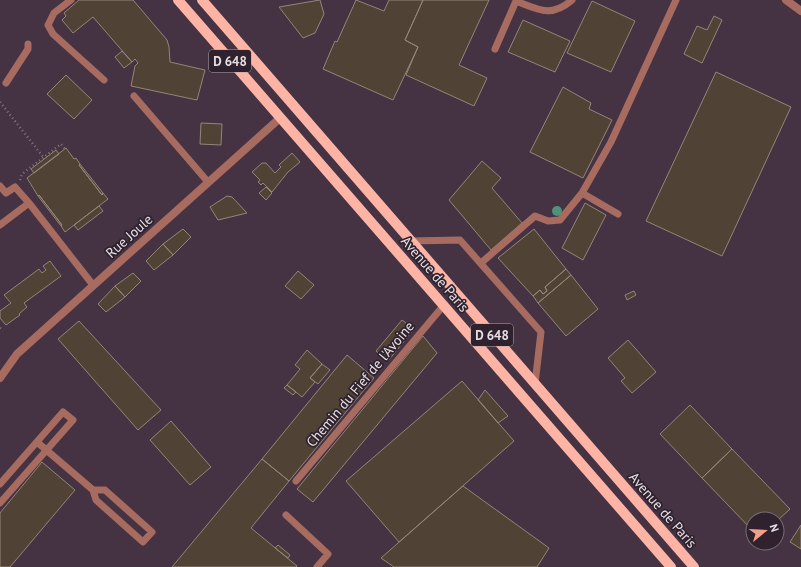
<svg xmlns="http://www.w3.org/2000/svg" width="801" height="567" font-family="'PT Sans',sans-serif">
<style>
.built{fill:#453344;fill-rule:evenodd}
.building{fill:#504235;stroke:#958577}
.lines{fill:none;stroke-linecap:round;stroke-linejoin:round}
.path{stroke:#817780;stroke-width:2.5;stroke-dasharray:1 3;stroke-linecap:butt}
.service{stroke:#a76b60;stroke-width:7}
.minor{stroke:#a76b60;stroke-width:8}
.tertiary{stroke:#a76b60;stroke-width:8}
.primary{stroke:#feb4a5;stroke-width:10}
.tree{fill:#4e9277}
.labels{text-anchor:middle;stroke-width:3.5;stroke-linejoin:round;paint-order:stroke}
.shield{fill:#2f222e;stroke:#afa6ae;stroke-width:1}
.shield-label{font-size:13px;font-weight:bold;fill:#e6dee5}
.street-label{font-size:14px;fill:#e6dee5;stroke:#2f222e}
</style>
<rect width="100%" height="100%" fill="#392c38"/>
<path class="built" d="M0 0H785L801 12V567H0ZM753 519H777V543H753Z"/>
<path class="building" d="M79 0H133L167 40 169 47 170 62 205 70 197 100 131 86 135 66 138 63 135 59 132 62 93 17 73 33 62 20 66 16 64 13Z
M320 0 324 14 315 33 303 38 279 7Z
M356 0 384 11 389 0H423L405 40 418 47 393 100 323 69 335 41 337 42Z
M423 0H489L459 65 487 78 474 106 406 75 418 47 405 40Z
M592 1 635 21 611 72 567 53Z
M714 16 722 20 702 63 684 54 697 26 707 30Z
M523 20 570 41 555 72 508 52Z
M122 51 132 62 124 68 115 57Z
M716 72 791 107 722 256 646 221Z
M66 75 92 100 74 119 47 94Z
M563 87 591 103 589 109 612 120 583 178 530 152Z
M201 123 222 124 221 145 200 144Z
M66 148 74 159 76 158 80 164 79 165 102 195 103 193 108 199 65 232 61 226 62 225 39 195 38 196 27 178Z
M56 150 59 154 34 173 31 169Z
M292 153 300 162 288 172 272 192 263 183 261 185 258 182 260 180 252 172 262 163H266L275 173 281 167 279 165Z
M482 161 501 178 492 188 522 223 491 250 449 200Z
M80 164 103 193 102 195 79 165Z
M266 187 272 193 266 200 259 193Z
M39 195 62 225 61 226 38 196Z
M227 196 232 197 247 213 218 220 210 207Z
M585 203 606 215 583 260 562 248Z
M99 206 103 211 78 230 74 225Z
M183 229 191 237 173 255 163 244Z
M534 229 566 269 545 287 547 291 543 294 540 290 533 296 498 258Z
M163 244 173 255 154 270 146 261Z
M50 261 61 276 24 303 27 307 19 314 20 315 6 325 0 318V311L11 303 4 295 39 269 42 273 46 270 43 266Z
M566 269 571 275 538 303 533 296 540 290 543 294 547 291 545 287Z
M298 271 314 285 301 299 285 286Z
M133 273 141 281 125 297 115 286Z
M571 275 598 309 566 336 538 303Z
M115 286 125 297 106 312 98 304Z
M634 291 636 295 627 300 625 295Z
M402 320 414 329 388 361 376 351Z
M79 321 161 410 138 430 58 339Z
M423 336 437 353 313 502 297 489Z
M628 340 656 372 632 393 621 381 625 378 608 358Z
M307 350 322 364 310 378 315 382 302 397 287 385 300 369 295 365Z
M347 355 374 378 289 481 262 459Z
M322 364 330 370 318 384 310 378Z
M462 381 514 441 399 542 346 481Z
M287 385 296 392 293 395 284 388Z
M485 390 508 416 498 423 478 400Z
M690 405 732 449 702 478 660 434Z
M171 421 211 467 190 485 150 440Z
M732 449 790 509 777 521V519H753V531L702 478Z
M262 459 289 481 251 528 297 566 296 567H172Z
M42 462 75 490 10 567H0V513Z
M463 486 549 548 537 567H394L381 558Z
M801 525V549L790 542Z
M278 545 290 555 288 558 275 548Z"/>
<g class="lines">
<path class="path" d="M0 102 44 158
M20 180 22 174 61 144 65 149
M0 328 1 329"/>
<path class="service" d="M71 0 54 13 48 25 53 34 104 80
M495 49 516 1C539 10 551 18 572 0
M6 83 28 49V44
M134 96 208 182
M0 186 6 193 15 187 29 203
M582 193 618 214
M0 225 29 203 93 285
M410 241 460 240 541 332 535 384
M481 263 535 216 548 221 560 220 582 193 611 142 676 0
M37 442 93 490 96 500 143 542 152 532 105 490H93
M296 481 444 305
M0 484 63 412 73 420 0 503
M286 515 328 554 317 567"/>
<path class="minor" d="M0 378 17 354 280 118"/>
<path class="tertiary" d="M786 0 801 11"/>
<path class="primary" d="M178 0 671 567
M202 0 694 567"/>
</g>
<circle class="tree" cx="557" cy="211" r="5"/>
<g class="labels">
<g class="shield">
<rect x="209" y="50" width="42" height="22" rx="3"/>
<rect x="471" y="324" width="42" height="22" rx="3"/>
</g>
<g class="shield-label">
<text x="230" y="66">D 648</text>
<text x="492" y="340">D 648</text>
</g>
<g class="street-label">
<text transform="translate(129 236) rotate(-42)" y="5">Rue Joule</text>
<text transform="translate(435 274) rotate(49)" y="5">Avenue de Paris</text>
<text transform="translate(360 384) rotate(-50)" y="5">Chemin du Fief de l'Avoine</text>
<text transform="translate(663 510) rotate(49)" y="5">Avenue de Paris</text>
</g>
</g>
<g transform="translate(765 531) rotate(72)"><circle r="19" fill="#2f222e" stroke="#786d77"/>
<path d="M0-3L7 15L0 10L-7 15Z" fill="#f49e89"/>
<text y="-6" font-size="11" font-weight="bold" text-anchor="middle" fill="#e6dee5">N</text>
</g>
</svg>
